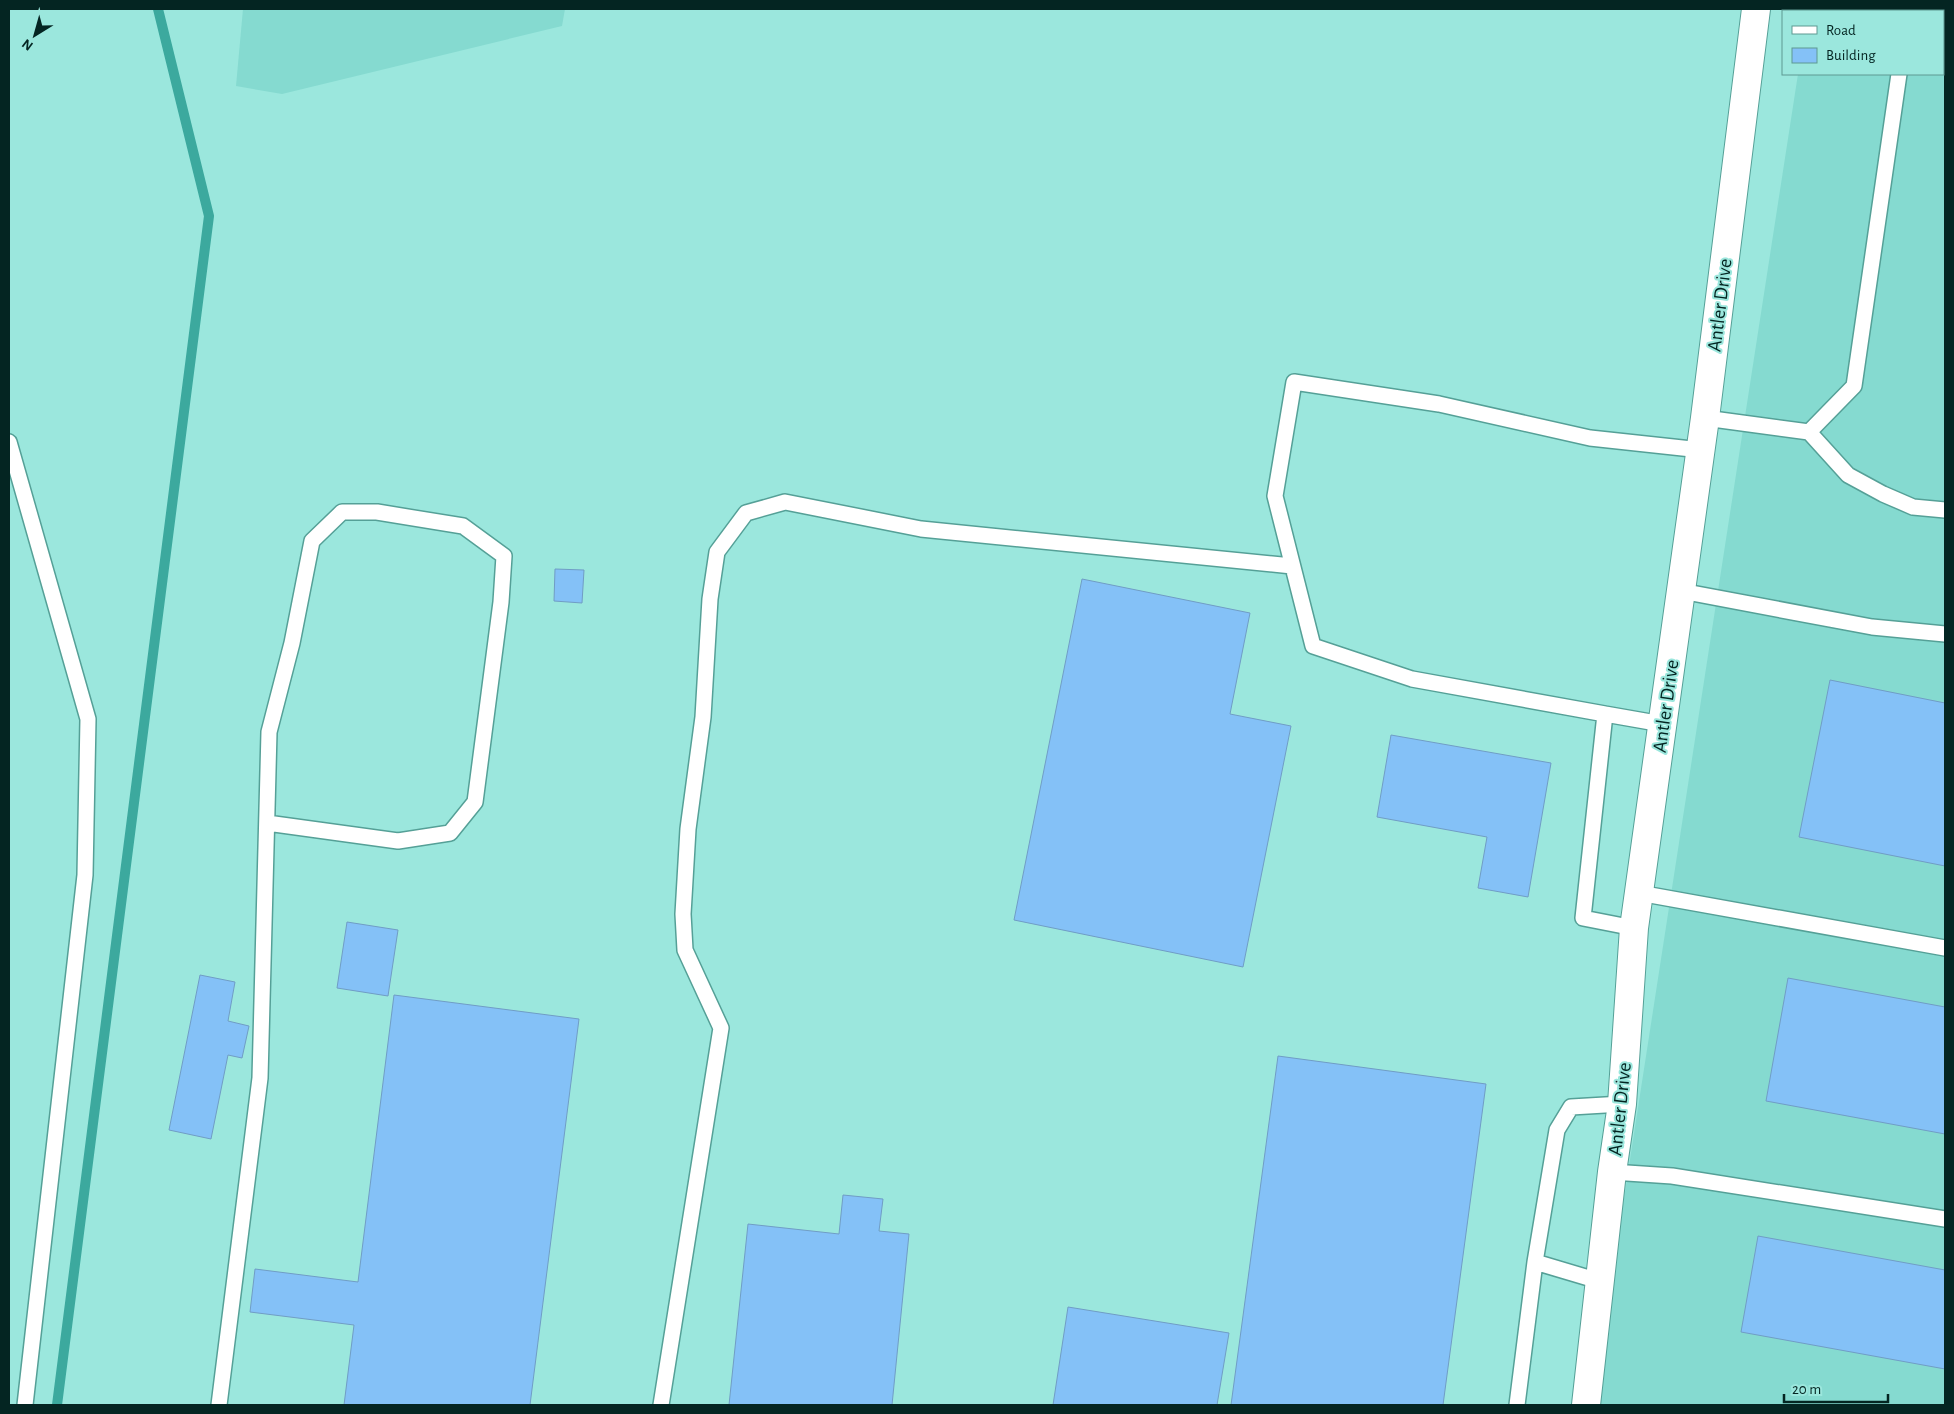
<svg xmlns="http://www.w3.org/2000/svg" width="1954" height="1414" font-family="'Alegreya Sans',sans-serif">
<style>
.built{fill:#85dad0}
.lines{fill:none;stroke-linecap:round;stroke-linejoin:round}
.stream{stroke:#3ca99e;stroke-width:10}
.building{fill:#84c1f7;stroke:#709dc5}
.service-casing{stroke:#55a097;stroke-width:18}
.minor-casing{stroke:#55a097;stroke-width:30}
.service{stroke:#fff;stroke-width:15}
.minor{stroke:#fff;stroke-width:28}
.labels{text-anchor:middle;stroke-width:4;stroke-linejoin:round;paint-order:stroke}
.street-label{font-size:20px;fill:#042522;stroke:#9be7dd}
</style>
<rect width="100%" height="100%" fill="#9be7dd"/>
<path class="built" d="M243 9H565L562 26 282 94 236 86Z
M1808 9H1945V1405H1592L1798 74H1943V11H1808Z"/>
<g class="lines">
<path class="stream" d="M57 1405 209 216 158 9"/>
</g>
<path class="building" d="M555 569 584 570 582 603 554 601Z
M1082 579 1250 613 1230 714 1291 726 1243 967 1014 920Z
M1830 680 1945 703V866L1799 837Z
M1391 735 1551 763 1528 897 1478 888 1487 837 1377 817Z
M347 922 398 930 388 996 337 988Z
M200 975 235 982 228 1021 249 1026 242 1058 228 1055 211 1139 169 1130Z
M1788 978 1945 1007V1134L1766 1101Z
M394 995 579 1019 530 1405H344L354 1325 250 1312 255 1269 358 1282Z
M1278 1056 1486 1084 1443 1405H1231Z
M843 1195 883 1199 879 1231 909 1234 892 1405H729L748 1224 839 1234Z
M1758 1236 1945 1270V1369L1741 1332Z
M1068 1307 1229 1333 1217 1405H1053Z"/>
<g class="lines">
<g class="service-casing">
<path id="service" d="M1908 11V9
M1705 418 1809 432 1854 386 1899 74
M1809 432 1848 475 1883 494 1913 507 1945 510
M9 442 88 719 85 875 25 1405
M1681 591 1872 627 1945 634
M1605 714 1662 724
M1639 893 1945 948
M1634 928 1583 918 1605 714 1412 679 1313 646 1275 496 1294 382 1439 404 1590 438 1701 450
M1612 1172 1672 1176 1945 1219
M1535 1262 1557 1130 1571 1107 1622 1104
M219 1405 260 1078 269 732 292 643 312 541 342 512H377L463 526 504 556 501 602 475 802 450 833 398 841 267 823
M661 1405 721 1028 685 950 683 914 688 829 703 717 710 599 717 552 746 513 785 502 921 529 1292 566
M1517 1405 1535 1262 1599 1281"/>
</g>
<g class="minor-casing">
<path id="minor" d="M1586 1405 1612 1172 1622 1104 1634 928 1705 418 1756 9"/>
</g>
<use href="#service" class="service"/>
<use href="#minor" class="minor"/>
</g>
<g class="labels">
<g class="street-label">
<text transform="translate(1719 305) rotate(-83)" y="7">Antler Drive</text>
<text transform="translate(1665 706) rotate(-82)" y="7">Antler Drive</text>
<text transform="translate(1619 1109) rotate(-84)" y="7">Antler Drive</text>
</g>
</g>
<rect width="1954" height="1414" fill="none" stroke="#042522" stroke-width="20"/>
<rect x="1782" y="10" width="162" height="65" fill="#9be7dd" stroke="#5f9992"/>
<rect x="1792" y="26" width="25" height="8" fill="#ffffff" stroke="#5f9992"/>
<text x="1826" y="35" font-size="15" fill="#042522">Road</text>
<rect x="1792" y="48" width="25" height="15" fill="#84c1f7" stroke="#5f9992"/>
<text x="1826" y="60" font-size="15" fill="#042522">Building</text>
<g transform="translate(35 35) rotate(217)" stroke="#9be7dd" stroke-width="4" paint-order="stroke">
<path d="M0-4L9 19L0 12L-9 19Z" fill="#042522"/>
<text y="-8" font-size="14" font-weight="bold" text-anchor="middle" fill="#042522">N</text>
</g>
<path d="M1784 1394v8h104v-8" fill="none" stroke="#042522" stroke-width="2.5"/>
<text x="1792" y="1394" font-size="15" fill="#042522" stroke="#9be7dd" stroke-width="4" paint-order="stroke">20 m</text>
</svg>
